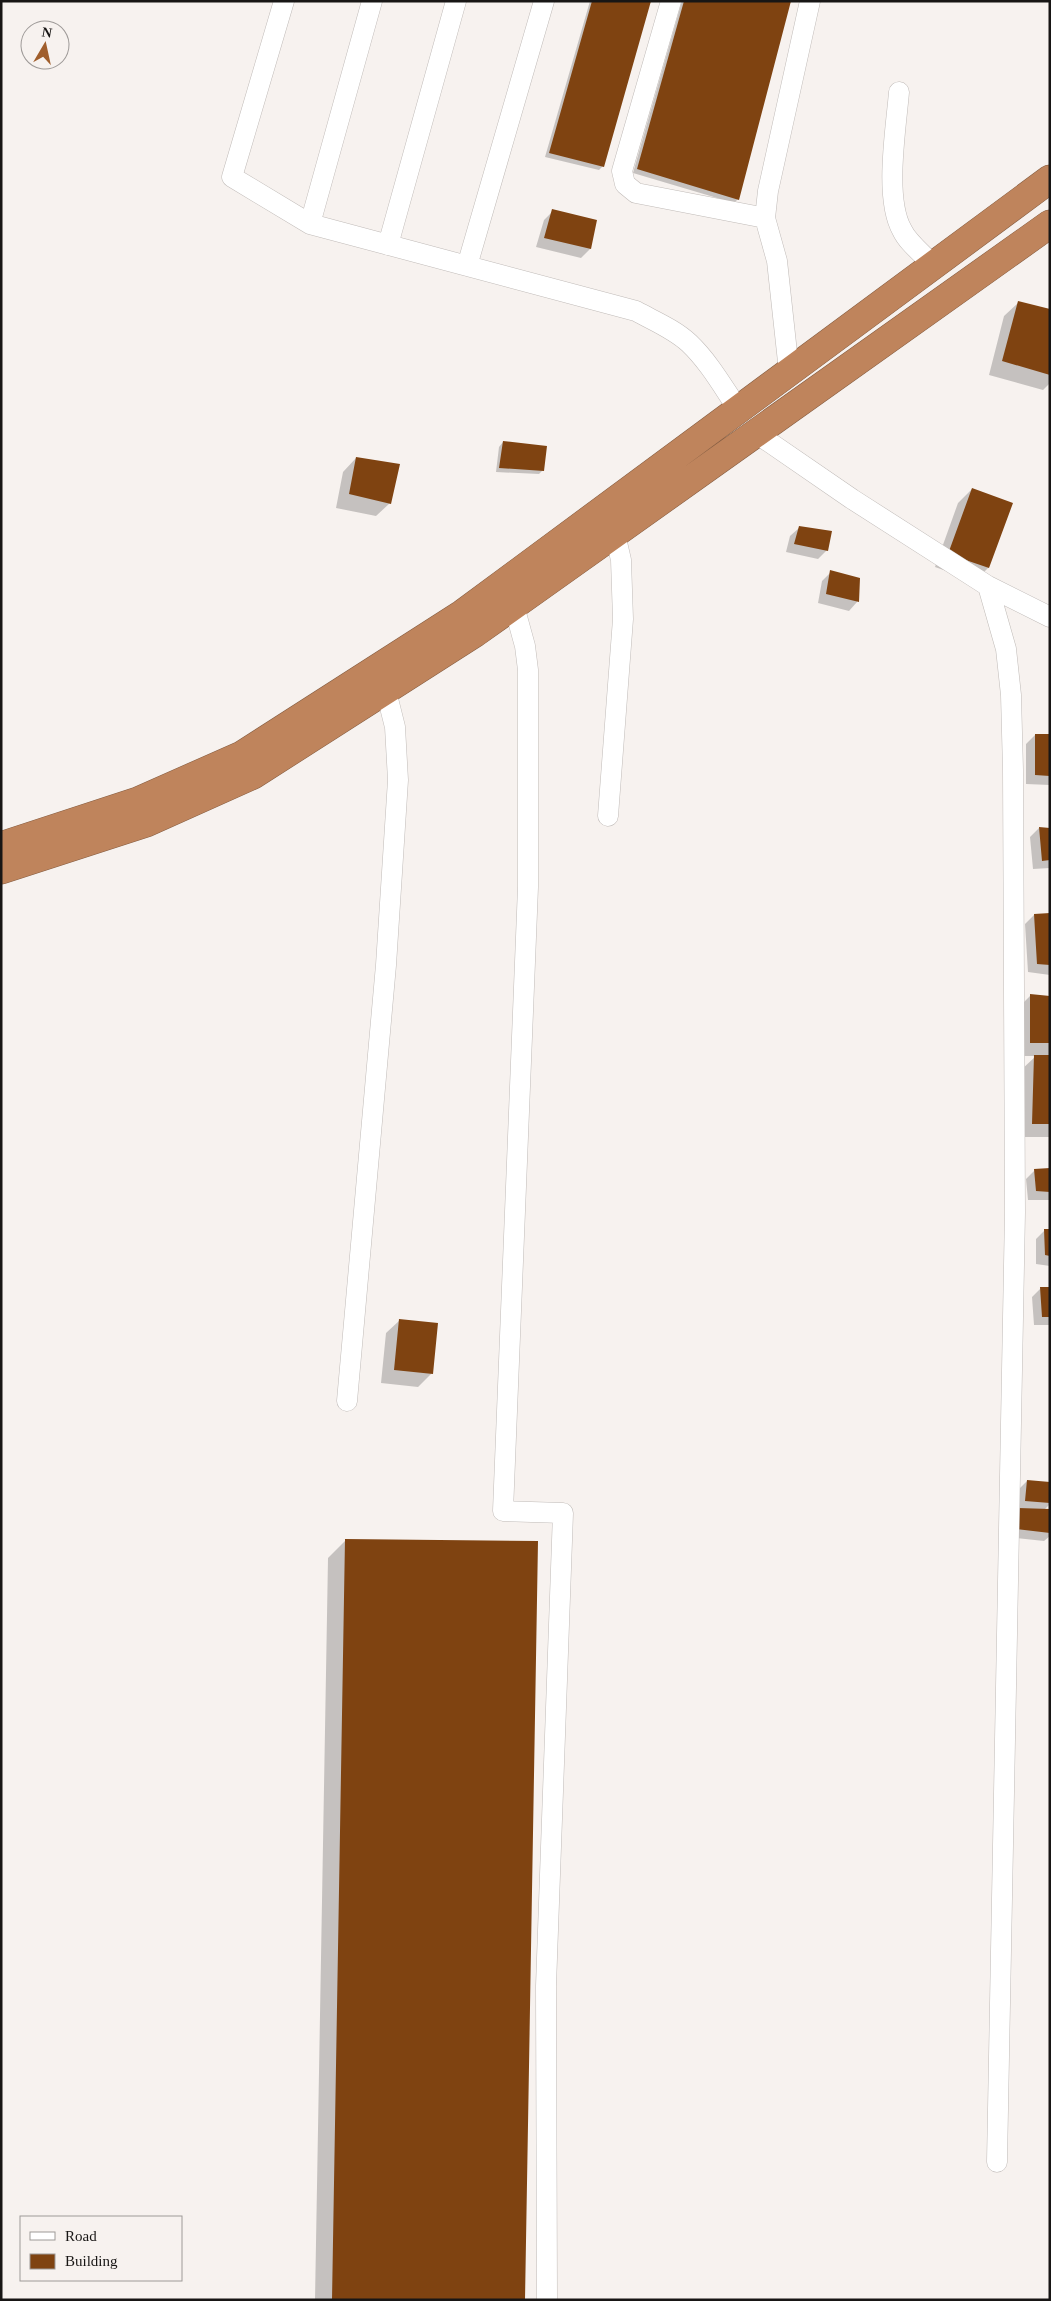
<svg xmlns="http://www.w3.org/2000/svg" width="1051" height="2301" font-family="'Times New Roman',serif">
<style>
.shadow{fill:#0003}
.building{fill:#7f4311}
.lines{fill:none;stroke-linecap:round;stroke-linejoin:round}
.minor-casing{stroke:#c0bbb8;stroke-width:21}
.highway-casing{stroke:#855e43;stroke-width:29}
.minor{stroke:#fff;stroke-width:20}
.highway{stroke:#bf845c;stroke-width:28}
</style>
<rect width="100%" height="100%" fill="#f7f2ef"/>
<path class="shadow" d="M590 1H649L603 166 599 170 545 157Z
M682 1H790L738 199 734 203 633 173Z
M553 211 596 221 590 249 581 258 536 247 544 220Z
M1018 303 1050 310V383L1043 390 989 375 1004 316Z
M503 442 543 470 539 474 496 472 499 447Z
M356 458 390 503 376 516 336 508 343 472Z
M972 489 988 568 975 581 935 567 958 503Z
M799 528 827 550 818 559 786 552 790 536Z
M831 572 859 579 857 602 849 611 818 603 822 581Z
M1035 735H1050V785L1026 784V744Z
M1039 828 1050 829V868L1033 869 1030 837Z
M1050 914V975L1028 972 1025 924 1034 915Z
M1030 996 1050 997V1137H1019L1021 1070 1036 1056H1017V1009Z
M1035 1170H1050V1200H1028L1026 1179Z
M1045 1230 1050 1231V1266L1036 1264V1239Z
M1041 1288H1050V1325H1034L1032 1297Z
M400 1320 432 1373 418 1387 381 1383 386 1333Z
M1027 1481 1050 1483V1504L1044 1510H1050V1536L1044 1541 1008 1537 1018 1490Z
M346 1540 524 2300H315L328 1558Z"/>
<path class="building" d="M592 1H651L604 167 549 153Z
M684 1H791L739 200 637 169Z
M552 209 597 220 591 249 544 238Z
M1018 301 1050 309V375L1002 361Z
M503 441 547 446 544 471 499 468Z
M356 457 400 464 391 504 349 494Z
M972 488 1013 503 989 568 948 554Z
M799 526 832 531 828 551 794 544Z
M830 570 860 578 859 602 826 594Z
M1035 734H1050V776L1035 775Z
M1039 827 1050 828V860L1042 861Z
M1050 913V965L1037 964 1034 914Z
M1030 994 1050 996V1043H1030Z
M1034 1055H1050V1124H1032Z
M1050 1168V1192L1036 1191 1034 1169Z
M1044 1229H1050V1256L1045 1255Z
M1040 1287H1050V1317H1042Z
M399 1319 438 1323 433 1374 394 1370Z
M1027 1480 1050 1482V1503L1025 1501Z
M1018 1508 1050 1509V1533L1016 1529Z
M345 1539 538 1541 525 2300H332Z"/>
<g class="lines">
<g class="minor-casing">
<path id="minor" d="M284 1 232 177 310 224 636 311C654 321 674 329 689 343 709 362 723 387 738 409
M671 1 622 171 625 184 636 193 765 218
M899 92C896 129 884 198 902 230 908 243 923 254 933 265
M310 224 372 1
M388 245 456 1
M467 266 544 1
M789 371 777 261 765 218 768 191 810 1
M756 433 852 499 988 586 1050 617
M988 586 1006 649 1011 695 1013 770 1015 1212 997 2162
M514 606 525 646 528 670V887L503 1511 563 1513 546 1986 547 2300
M608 816 623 619 621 560 615 534
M347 1401 386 965 398 780 395 727 386 691"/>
</g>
<g class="highway-casing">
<path id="highway" d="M1 846 138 801 242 755 462 614 1050 179
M1 870 146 823 253 775 475 633 1050 224"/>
</g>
<use href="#minor" class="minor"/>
<use href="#highway" class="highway"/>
</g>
<rect width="1051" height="2301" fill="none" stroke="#181615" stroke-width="5"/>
<rect x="20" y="2216" width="162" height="65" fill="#f7f2ef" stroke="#9e9a98"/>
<rect x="30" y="2232" width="25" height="8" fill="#ffffff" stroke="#9e9a98"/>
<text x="65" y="2241" font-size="15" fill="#181615">Road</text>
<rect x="30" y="2254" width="25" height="15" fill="#7f4311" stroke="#9e9a98"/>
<text x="65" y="2266" font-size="15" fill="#181615">Building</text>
<g transform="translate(45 45) rotate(9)"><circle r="24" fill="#f7f2ef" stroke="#9e9a98"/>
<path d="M0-4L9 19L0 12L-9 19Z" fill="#a05e2c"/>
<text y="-8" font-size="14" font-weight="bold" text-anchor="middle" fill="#181615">N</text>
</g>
</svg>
